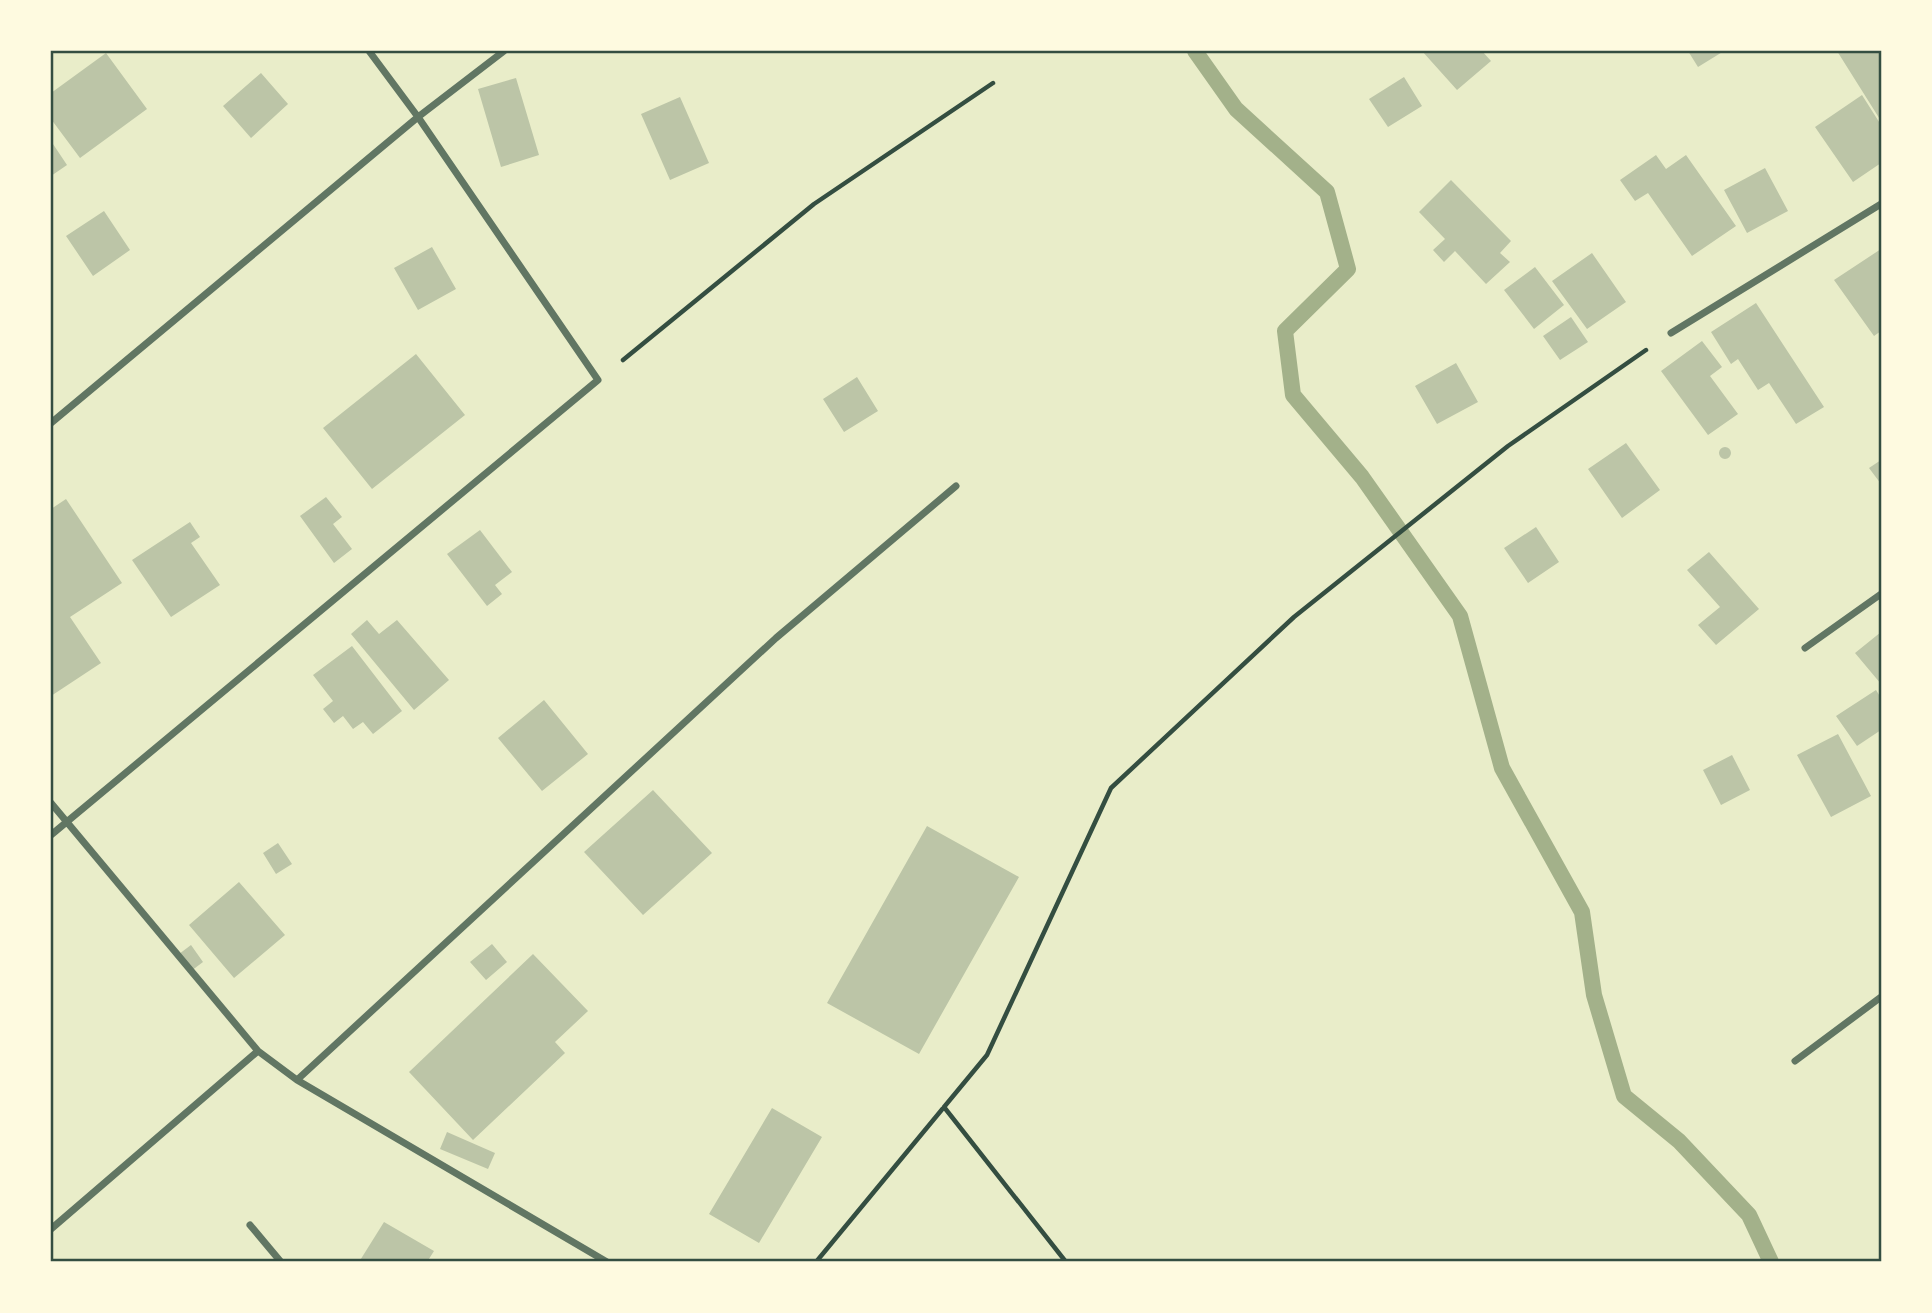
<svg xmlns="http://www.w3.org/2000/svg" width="1932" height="1313" font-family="'Nunito Sans',sans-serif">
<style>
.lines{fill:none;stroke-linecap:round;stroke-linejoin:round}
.stream{stroke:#a3b18a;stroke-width:16}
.building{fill:#bcc5a7}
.path{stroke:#344e41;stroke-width:4.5}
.minor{stroke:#617663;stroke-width:7}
.neatline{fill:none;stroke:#344e41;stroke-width:2.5}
</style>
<rect width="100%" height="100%" fill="#e9edc9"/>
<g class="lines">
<path class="stream" d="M1195 51 1236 109 1327 192 1348 269 1285 331 1293 395 1362 477 1460 616 1502 768 1582 912 1594 995 1624 1096 1679 1141 1749 1215 1771 1262"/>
</g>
<path class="building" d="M1422 51H1482L1491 61 1457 90Z
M1688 51H1724L1698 67Z
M1837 51H1881V121Z
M106 53 147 109 80 158 51 119V93Z
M261 73 288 104 251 138 223 106Z
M1404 77 1422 106 1388 127 1369 99Z
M516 78 539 155 501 167 478 89Z
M1862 95 1881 125V163L1853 182 1815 127Z
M680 97 709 163 670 180 641 114Z
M51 141 67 165 51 176Z
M1656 155 1666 169 1686 155 1736 226 1692 256 1648 193 1635 201 1620 180Z
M1765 168 1788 211 1747 233 1724 190Z
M1451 180 1511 241 1500 253 1510 262 1486 284 1455 251 1444 262 1433 250 1445 239 1419 212Z
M104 211 130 250 93 276 66 236Z
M432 247 456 289 418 310 394 268Z
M1881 249V331L1874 336 1834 280Z
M1592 253 1626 302 1587 329 1552 281Z
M1535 267 1564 305 1534 329 1504 290Z
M1756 303 1824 407 1796 424 1769 383 1758 390 1738 359 1731 364 1711 332Z
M1571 317 1588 342 1560 360 1543 336Z
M1702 341 1722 367 1710 376 1738 414 1708 435 1661 371Z
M416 354 465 415 372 489 323 428Z
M1456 363 1478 402 1437 424 1415 386Z
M857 377 878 411 844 432 823 399Z
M1626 443 1660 490 1622 518 1588 469Z
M1719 453a6 6 0 1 1 12 0a6 6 0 1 1-12 0Z
M1881 460V484L1869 468Z
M326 497 342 517 333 524 352 549 334 563 300 516Z
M66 499 122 583 70 617 101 663 51 696V509Z
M190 522 200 537 191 543 220 585 171 617 132 560Z
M1536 527 1559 562 1528 583 1504 548Z
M480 530 512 572 495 585 502 594 487 606 447 554Z
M1709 552 1759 609 1716 645 1698 625 1720 607 1687 570Z
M367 620 379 634 397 620 449 680 414 710 351 634Z
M1881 632V684L1855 653Z
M352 646 402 711 373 734 363 722 353 729 343 716 334 723 323 709 333 701 313 675Z
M1876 690 1881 698V730L1857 746 1836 716Z
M544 700 588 754 542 791 498 738Z
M1838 734 1871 796 1831 817 1797 755Z
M1732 755 1750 790 1721 805 1703 770Z
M653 790 712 853 643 915 584 852Z
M927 826 1019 877 919 1054 827 1003Z
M278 843 292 864 276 874 263 853Z
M239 882 285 935 234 978 189 925Z
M492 944 507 962 486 980 470 962Z
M191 945 203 962 191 971 179 954Z
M533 954 588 1011 555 1042 565 1053 473 1140 409 1072Z
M772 1108 822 1137 759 1243 709 1214Z
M447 1132 495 1153 488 1169 440 1149Z
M384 1222 434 1251 427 1262H359Z"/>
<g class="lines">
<path class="path" d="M623 360 814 204 993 83
M944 1107 1066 1262
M816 1262 987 1055 1111 788 1294 617 1508 446 1646 350"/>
<path class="minor" d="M1671 333 1881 204
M51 423 418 117 504 51
M1805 648 1881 594
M51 803 258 1051 297 1080 607 1262
M51 835 598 380 418 117 369 51
M1795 1061 1881 997
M297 1080 776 638 956 486
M250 1225 281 1262
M51 1229 258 1051"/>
</g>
<rect width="1932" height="1313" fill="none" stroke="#fefae0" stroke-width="105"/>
<rect x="52" y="52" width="1828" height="1208" class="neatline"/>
</svg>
